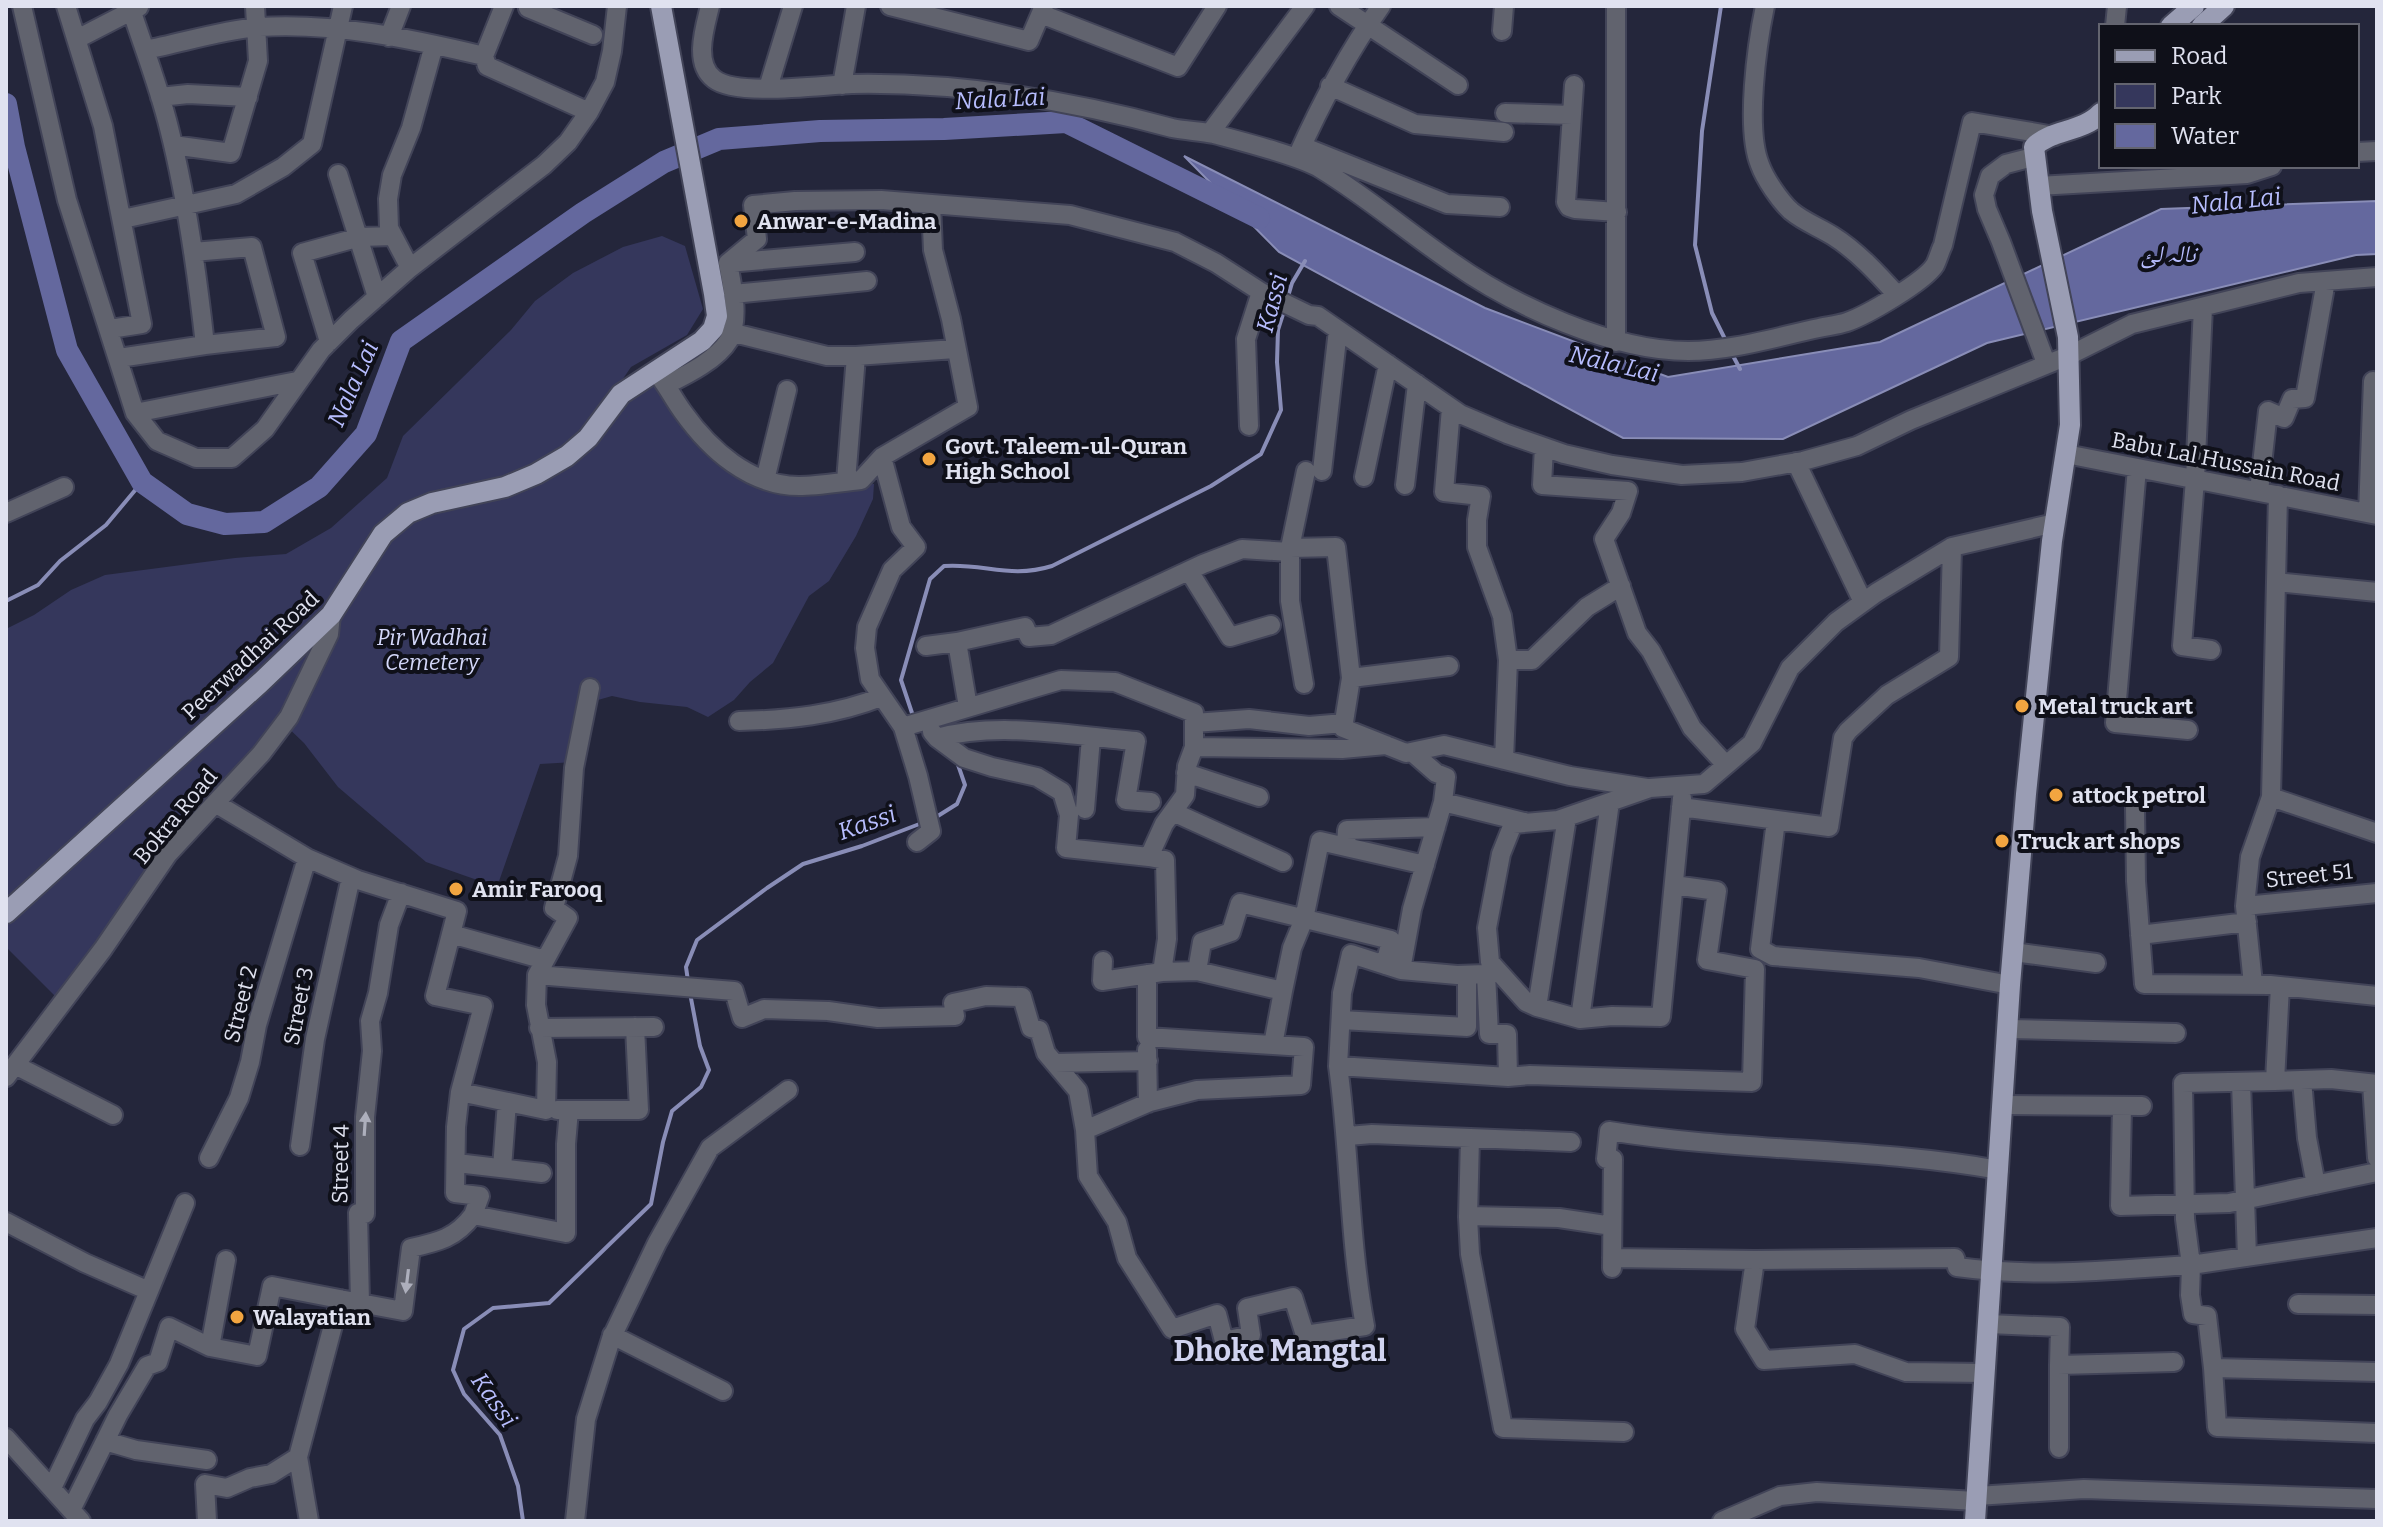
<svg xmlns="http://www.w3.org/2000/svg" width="2383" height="1527" font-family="Bitter,'Noto Naskh Arabic',serif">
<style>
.green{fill:#35375c}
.water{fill:#64689e;stroke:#898db7;stroke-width:2}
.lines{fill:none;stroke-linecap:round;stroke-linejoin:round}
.stream{stroke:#898db7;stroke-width:4}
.river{stroke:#64689e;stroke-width:22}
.minor-casing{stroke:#424458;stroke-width:22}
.major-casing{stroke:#424458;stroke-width:24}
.minor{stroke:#61636e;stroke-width:18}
.major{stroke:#9a9db4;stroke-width:20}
.oneway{fill:#adafbc}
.poi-dot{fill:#f2a540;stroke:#0f1019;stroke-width:3}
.labels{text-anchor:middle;stroke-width:8;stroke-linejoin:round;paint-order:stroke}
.poi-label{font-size:22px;font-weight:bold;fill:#e0e2f0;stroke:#0f1019;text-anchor:start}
.street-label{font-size:22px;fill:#e0e2f0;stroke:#0f1019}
.park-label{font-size:22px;font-style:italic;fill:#d4d8fa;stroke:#0f1019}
.water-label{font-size:24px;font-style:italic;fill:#b7bdfe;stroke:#0f1019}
.district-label{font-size:30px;font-weight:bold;fill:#d0d3ef;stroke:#0f1019}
</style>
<rect width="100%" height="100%" fill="#24263b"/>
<path class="green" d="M662 236 685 246 703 309 687 335 631 367 565 464 640 390 652 380 732 474 760 486 874 484 873 499 856 536 829 581 809 596 773 663 750 682 734 700 708 717 687 707 640 702 612 696 591 702 575 762 540 764 497 887 426 862 338 787 304 743 281 721 58 999 6 947V629L34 615 71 590 105 575 235 558 286 554 331 528 387 478 403 436 511 330 535 301 573 273 623 247Z"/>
<path class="water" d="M1184 156 1485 308 1668 377 1880 342 2161 209 2377 201V254L2356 255 1987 343 1783 439 1623 438 1279 252Z"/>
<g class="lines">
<path class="stream" d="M1721 6 1702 131 1695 245 1712 313 1726 341
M1287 300 1292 283 1305 261
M1731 352 1740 369
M6 601 38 585 60 561 106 525 142 482
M914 719 901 680 930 579 944 566C984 563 1010 579 1052 566L1211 486 1261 454 1281 410 1277 362 1278 330 1285 308
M933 819 957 804 965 785 956 759
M688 981 686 967 697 940 767 888 803 864 862 846 922 823
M523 1521 518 1486 500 1435 464 1394 453 1370 464 1329 493 1308 549 1303 651 1204 663 1142 672 1111 701 1087 709 1070 700 1046 690 993"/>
<path class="river" d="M6 104 14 147 67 350 142 482 187 514 225 524 264 522 319 487 366 434 401 341 583 213 664 162 719 139 820 131 944 129 1066 122 1259 218"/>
<g class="minor-casing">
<path id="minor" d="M22 6 67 200 135 413 157 441 196 458H232L265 429 321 350 351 320 410 268 544 165 568 142 589 112 605 82 612 51 617 6
M66 6 103 126 142 324 110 329
M529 6 528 8 593 35
M710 6C705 27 693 63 714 79 737 97 821 85 852 84 961 82 1068 100 1172 128 1186 131 1201 131 1214 134 1240 141 1300 156 1321 169 1367 197 1409 233 1453 263 1514 306 1613 351 1688 351 1732 351 1776 337 1819 328 1828 326 1838 325 1847 322 1867 315 1924 282 1935 265 1938 259 1940 251 1943 245L1972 122 2055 136
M890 6 1029 41 1044 6
M1339 6 1458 85
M1616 6V342
M1765 6C1757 44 1745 129 1760 165 1765 179 1780 201 1791 211 1804 222 1819 227 1833 236 1857 251 1878 274 1897 295
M1041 14 1178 67 1217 6
M2115 26 2117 6
M1502 31 1504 6
M389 37 401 6
M77 39 139 7
M145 50C182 43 222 30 259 27 334 22 412 39 484 56L487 66 589 112
M484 56 504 6
M842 85 856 6
M1574 85 1566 202 1569 207 1575 209 1617 212
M1330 86 1415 124 1504 132
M768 88 793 6
M160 97 188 94 248 97
M1505 113 1572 115
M1210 133 1305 6
M173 145 231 153 258 61 255 6
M1302 146 1447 204 1500 207
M2357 152 2377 151
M1297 157C1321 103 1347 54 1381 6
M2033 157 2006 164 1990 176 1984 195 1987 209 2001 242 2046 363
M338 174 377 297
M2038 186 2247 174 2272 166
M123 219 236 194 283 167 312 144 343 6
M193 252 252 247 276 337 205 345
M728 263 855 252
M410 268 389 228 388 199 392 175 411 128 434 45
M733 294 867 281
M2203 307 2195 479 2182 646 2211 650
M730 332 827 356H856
M329 342 302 253 360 237 393 236
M119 358 205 345C197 272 187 199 169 128 159 87 143 46 130 6
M659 376C668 387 674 400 683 412 710 450 750 486 799 486 819 486 840 482 861 480L882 457 968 407 951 319 933 250 931 204
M666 385C686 375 717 360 729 340 740 318 732 285 728 263L757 239 753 205 795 201 881 200 1070 215 1175 242 1216 263 1261 292 1309 315 1318 316 1460 414 1507 434 1564 454 1612 465 1682 475 1742 472 1803 461 1857 446 1911 420 2070 355 2132 324 2299 283 2377 277
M1451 408 1444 492 1481 496 1477 520V547L1502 616 1508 660
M135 413 297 381
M1249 426 1246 339 1261 292
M1544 447 1542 485 1628 491 1621 513 1604 539 1637 633 1651 651 1692 728 1726 765
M2066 454 2377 515
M882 457 901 527 916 547 892 570 867 627 865 648 870 679 903 727 1061 680 1115 682 1194 713V747L1342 749 1386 745
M1796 462 1863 602
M2137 468 2115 723 2188 730
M1322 471 1338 330
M1364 477 1388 364
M765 480 787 390
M846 481 856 356 955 349
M1405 485 1417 384
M2259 491 2268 411 2284 418 2292 399 2305 398 2326 281
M6 513 64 487
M2368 513 2373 381
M1290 548 1306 471
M1290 552V601L1304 684
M1189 571 1230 637 1271 625
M2276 582 2377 592
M957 642 1025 627 1029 637 1051 635 1203 564 1242 549 1290 552V548L1336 547 1351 678
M926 646 957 642 968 707
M1449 666 1351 678 1343 728 1406 753 1444 745 1570 776 1647 788
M739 721C788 720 836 715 881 697
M1194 723 1249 719 1309 726 1344 723
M903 727 918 776 931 831 917 842
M932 732 937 738C1000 721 1071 736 1136 741L1126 800 1151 802
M937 738 964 758 992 767 1037 777 1062 792 1069 815 1066 848 1149 857 1164 824 1185 795 1187 766 1194 747
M1412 752 1436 773 1446 777 1443 802
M1504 760 1508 660H1532L1587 607 1621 586
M1186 773 1259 797
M2271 797 2377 833
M215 803 307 858 358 880 457 911 435 996 483 1006 460 1092 546 1110 547 1062 536 1005 537 975 734 991 742 1018 764 1009 828 1011 878 1018 955 1016 953 1003 986 996 1022 997 1031 1028 1039 1030 1046 1053 1078 1091 1085 1130
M1681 807 1829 827 1843 738 1848 731 1887 695 1949 657 1952 547 2055 523
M2135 808 2136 881 2144 984 2270 985 2377 996
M1085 809 1091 738
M1173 812 1283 862
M1567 817 1537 1007 1526 1002 1490 962 1487 928 1501 854 1513 824 1558 820 1650 788 1704 784 1752 743 1790 668 1836 622 1876 593 1952 547
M1776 820 1760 949 1773 956 1919 968 2010 985
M1425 865 1346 847 1347 830 1436 827
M401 893 389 925 378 993 370 1021 372 1051 365 1117V1214L358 1213 360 1303 403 1311 411 1248C438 1242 456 1238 473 1215
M2245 906 2377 893
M451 934 545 960
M2140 935 2247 922
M2013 952 2096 963
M1103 961 1102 981 1162 972 1167 939 1165 860 1149 857
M1401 970 1412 909 1443 802 1524 822
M1162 972 1197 971 1202 942 1231 932 1240 903 1391 940 1385 965
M1147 974V1037L1273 1045 1283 991 1197 971
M537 975 568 918 554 908 568 856 574 768 590 688
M2253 984 2245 906 2250 857 2271 797 2278 495
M2280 986 2275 1081 2331 1079 2377 1084
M1283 991 1292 948 1304 919 1320 841 1346 847
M1537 1007 1580 1019 1610 802
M1580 1019 1612 1016 1661 1017 1682 798
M1341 1020 1467 1027V975
M539 1028 654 1027
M2008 1029 2176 1033
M1273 1045 1304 1047 1301 1085 1197 1090 1150 1102 1085 1130 1088 1176 1117 1222 1127 1258 1172 1329 1217 1314 1224 1341 1251 1335 1247 1308 1293 1297 1305 1335 1365 1326C1349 1240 1350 1152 1338 1066
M1147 1050 1148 1103
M1055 1063 1148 1061
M15 1065 113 1115
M6 1077 103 949 168 854 261 754 289 717 329 634 331 615
M1508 1077 1507 1034H1489L1486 974 1457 975 1401 970 1351 954 1342 993 1338 1066 1508 1077 1530 1075 1752 1082 1755 969 1707 960 1717 891 1674 885
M2302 1080 2307 1138 2316 1185
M2275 1081 2183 1083 2185 1219 2191 1265 2377 1238
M2241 1082 2247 1257
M2372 1084 2377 1158
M460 1092 456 1127 455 1193 480 1196 473 1215 566 1233V1144L569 1110
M2004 1105 2142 1106
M2122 1106 2120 1206 2229 1203 2377 1172
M557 1110H639L635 1027
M1348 1136 1372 1134 1571 1142
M1470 1138 1468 1217 1470 1254 1503 1428 1624 1432
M300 1146 315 1039 351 877
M209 1158 239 1098 250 1062 257 1025 307 858
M457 1163 542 1173
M502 1168 507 1102
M1468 1216 1559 1218 1612 1226
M6 1222 85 1263 149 1291 185 1203
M1612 1258 1755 1260 1955 1258 1957 1267C2038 1278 2109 1270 2191 1265L2190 1295 2193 1314 2207 1316 2213 1368 2377 1372
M226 1260 210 1347 257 1356 272 1286 350 1301
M1755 1260 1745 1329 1764 1360 1855 1354 1906 1372 1985 1373
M1612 1268 1613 1159H1606L1609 1131C1738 1152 1870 1147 1999 1170
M2298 1304 2377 1305
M1989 1324 2060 1327 2059 1365 2174 1362
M612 1335 723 1391
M2059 1365V1448
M2213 1368 2217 1427 2377 1433
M6 1438 81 1521
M105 1441 136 1450 207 1460
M298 1457 309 1521
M52 1488 85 1419 98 1402 119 1364 149 1291
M1977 1496 2084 1489 2377 1499
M71 1510 118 1415 147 1366 158 1362 169 1327 210 1347
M207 1521 205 1484 227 1488 250 1478 271 1474 298 1457 340 1299
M575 1521 586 1419 611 1339 657 1243 710 1148 788 1090
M1722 1521 1780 1496 1817 1492 1976 1501"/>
</g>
<g class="major-casing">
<path id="major" d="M2171 26 2194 6
M2202 26 2224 6
M6 913 260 683 331 615 383 534 408 513 432 503 505 487 536 474 567 456 588 438 621 394 702 341 713 329 717 316 714 294 661 6
M1975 1521 2010 985 2026 794 2052 541 2070 425 2068 337 2042 211 2034 147C2051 129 2082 133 2101 113"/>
</g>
<use href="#minor" class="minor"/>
<use href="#major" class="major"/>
</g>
<defs><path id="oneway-solid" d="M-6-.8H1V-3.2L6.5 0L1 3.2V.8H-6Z" transform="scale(2)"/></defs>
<g class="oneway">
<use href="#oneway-solid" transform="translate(365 1124) rotate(-86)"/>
<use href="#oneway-solid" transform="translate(407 1281) rotate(97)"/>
</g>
<g class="poi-dot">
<circle cx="741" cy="221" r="8"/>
<circle cx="929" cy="459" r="8"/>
<circle cx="2022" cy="706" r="8"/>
<circle cx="2056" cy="795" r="8"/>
<circle cx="2002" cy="841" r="8"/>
<circle cx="456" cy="889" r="8"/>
<circle cx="237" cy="1317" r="8"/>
</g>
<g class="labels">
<g class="poi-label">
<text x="757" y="229">Anwar-e-Madina</text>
<text x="945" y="454">Govt. Taleem-ul-Quran<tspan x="945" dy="25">High School</tspan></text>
<text x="2038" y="714">Metal truck art</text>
<text x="2072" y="803">attock petrol</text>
<text x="2018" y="849">Truck art shops</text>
<text x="472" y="897">Amir Farooq</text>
<text x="253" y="1325">Walayatian</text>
</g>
<g class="street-label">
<text transform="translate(2226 461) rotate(11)" y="8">Babu Lal Hussain Road</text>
<text transform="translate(250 655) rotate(-43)" y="8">Peerwadhai Road</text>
<text transform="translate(175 816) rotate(-50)" y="8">Bokra Road</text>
<text transform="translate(2309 875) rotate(-6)" y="8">Street 51</text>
<text transform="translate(240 1004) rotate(-76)" y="8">Street 2</text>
<text transform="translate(298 1006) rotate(-79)" y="8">Street 3</text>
<text transform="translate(340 1164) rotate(-89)" y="8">Street 4</text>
</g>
<g class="park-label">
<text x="432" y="645">Pir Wadhai<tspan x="432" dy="25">Cemetery</tspan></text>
</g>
<g class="water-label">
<text transform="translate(1000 99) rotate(-3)" y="8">Nala Lai</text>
<text transform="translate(2236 201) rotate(-6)" y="8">Nala Lai</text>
<text x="2168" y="262">نالہ لئ</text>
<text transform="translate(1272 303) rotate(-75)" y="8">Kassi</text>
<text transform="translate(1614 364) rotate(13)" y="8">Nala Lai</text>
<text transform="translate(353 384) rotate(-66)" y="8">Nala Lai</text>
<text transform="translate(867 823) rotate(-19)" y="8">Kassi</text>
<text transform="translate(494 1400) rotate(55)" y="8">Kassi</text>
</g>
<g class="district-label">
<text x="1280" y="1361">Dhoke Mangtal</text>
</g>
</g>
<rect width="2383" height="1527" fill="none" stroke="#e0e2f0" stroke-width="16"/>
<rect x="2099" y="24" width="260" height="144" fill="#0f1019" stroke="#63646f" stroke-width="2"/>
<rect x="2115" y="50" width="40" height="12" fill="#9a9db4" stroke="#63646f" stroke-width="2"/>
<text x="2171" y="64" font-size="24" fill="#e0e2f0">Road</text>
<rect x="2115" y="84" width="40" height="24" fill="#35375c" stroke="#63646f" stroke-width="2"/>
<text x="2171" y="104" font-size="24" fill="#e0e2f0">Park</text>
<rect x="2115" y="124" width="40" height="24" fill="#64689e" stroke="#63646f" stroke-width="2"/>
<text x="2171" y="144" font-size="24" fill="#e0e2f0">Water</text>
</svg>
